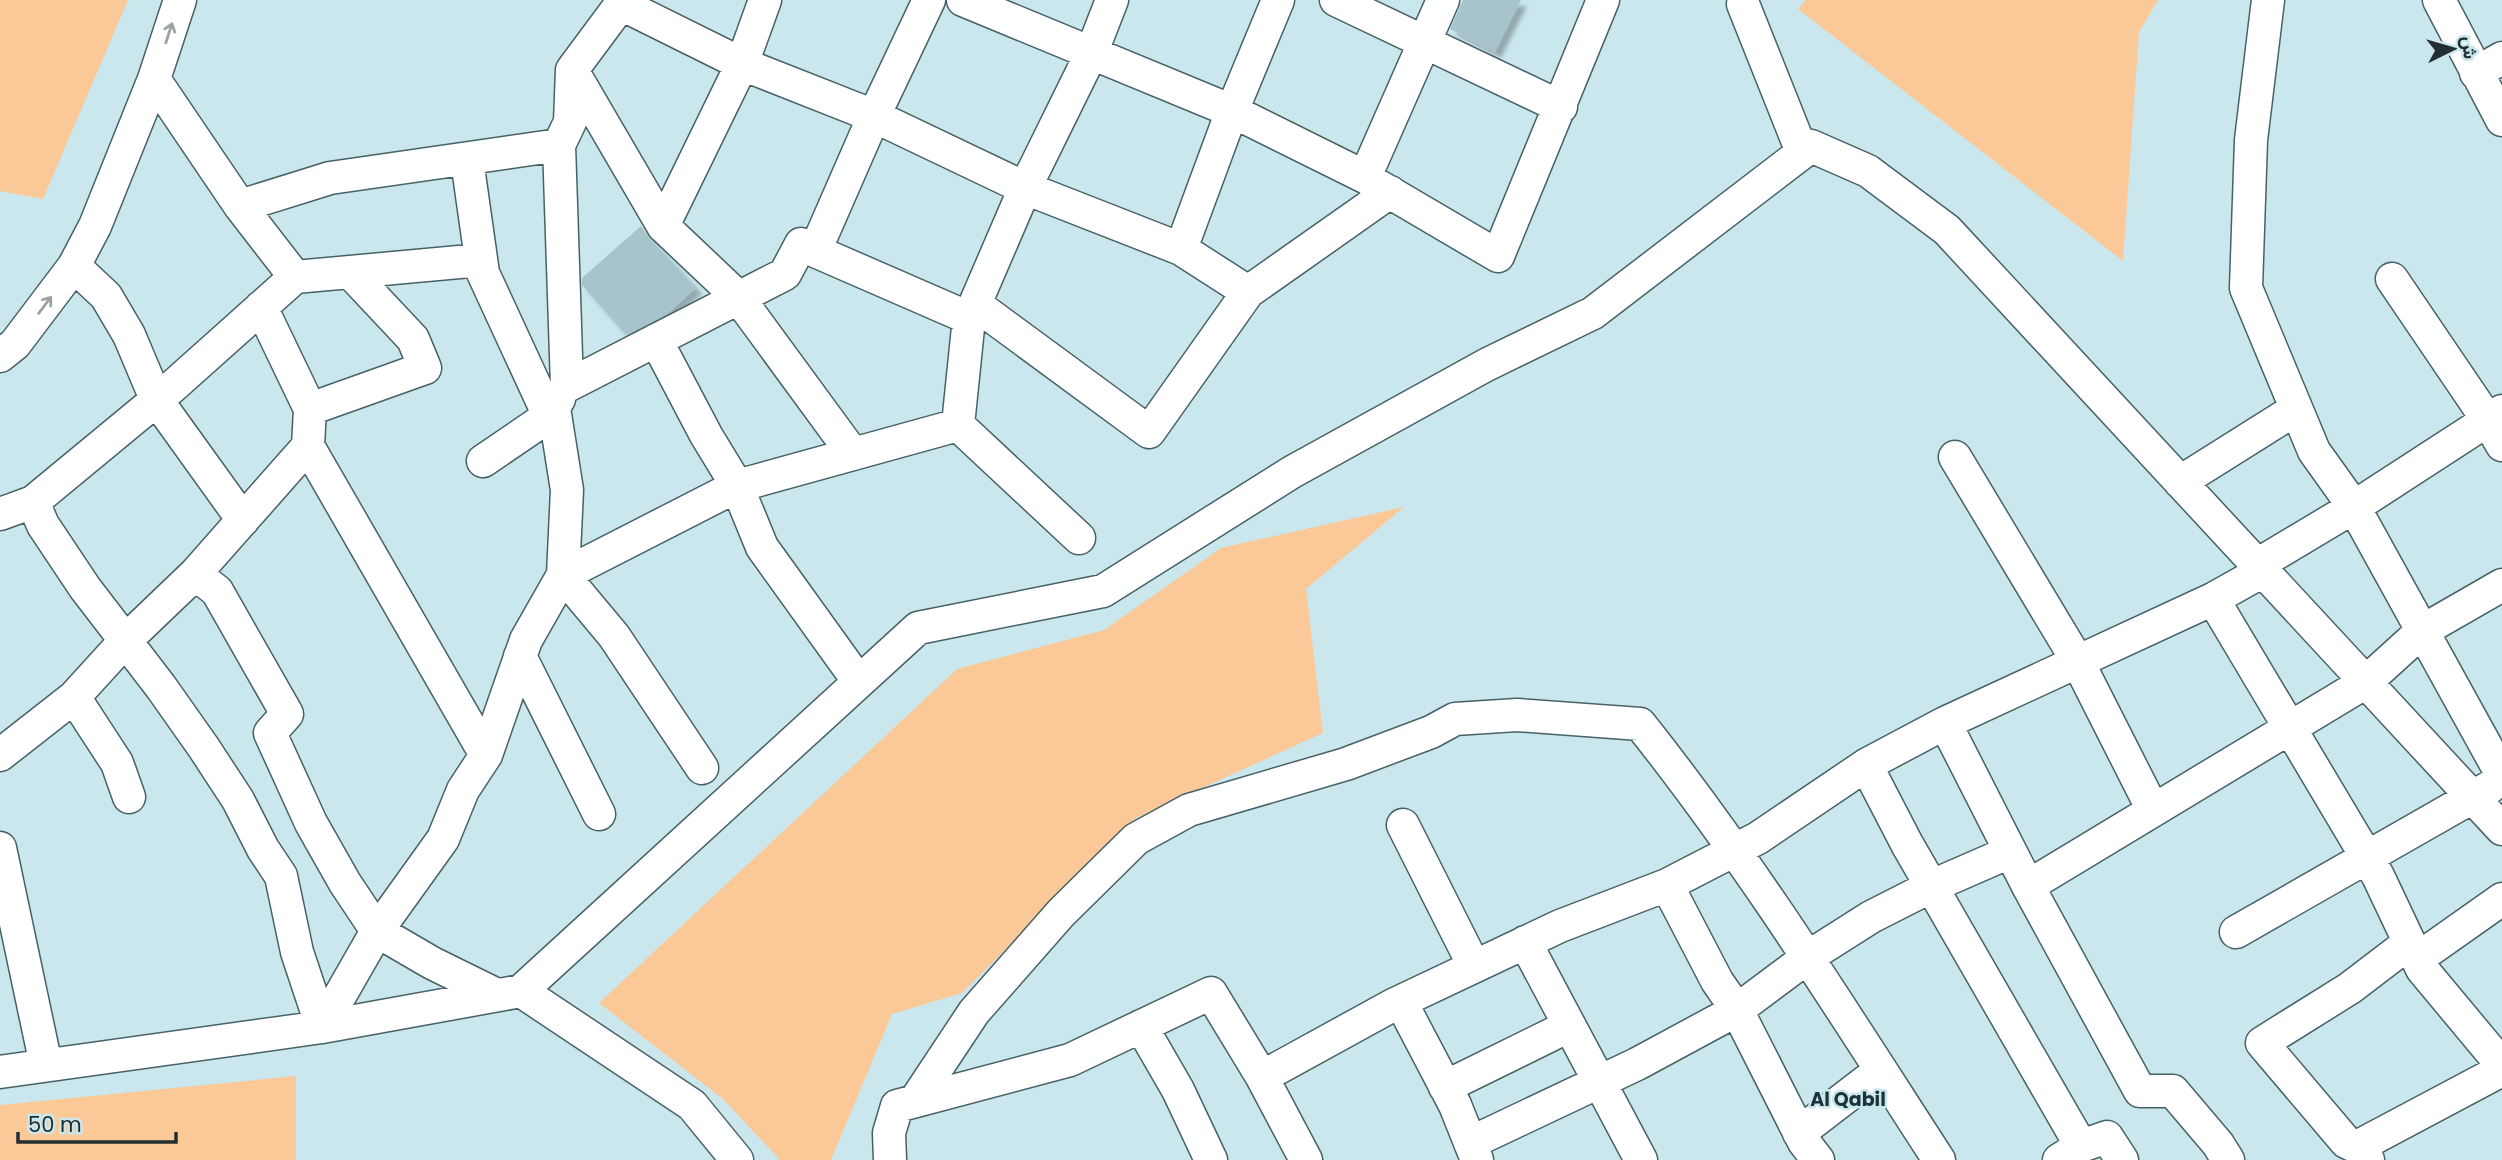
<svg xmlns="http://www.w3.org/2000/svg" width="2502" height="1160" font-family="Poppins,Vazirmatn,sans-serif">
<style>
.green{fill:#fbc998}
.building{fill:#a8c4cb;filter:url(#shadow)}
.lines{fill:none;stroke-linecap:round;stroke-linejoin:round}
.minor-casing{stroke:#476167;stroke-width:35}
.minor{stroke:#fff;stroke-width:32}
.oneway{stroke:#9ca1a2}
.labels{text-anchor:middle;stroke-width:5;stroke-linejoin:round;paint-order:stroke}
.neighbourhood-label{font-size:19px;font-weight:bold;fill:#1b3439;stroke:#cae7ee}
</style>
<defs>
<filter id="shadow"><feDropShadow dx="6" dy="6" stdDeviation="2" flood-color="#0004"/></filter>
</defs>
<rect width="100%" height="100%" fill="#cae7ee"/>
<path class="green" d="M0 0H128L43 199 0 191Z
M1806 0H2158L2139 32 2123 261 1798 9Z
M1404 507 1306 589 1323 733 1136 818 962 993 892 1014 831 1160H780L723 1099 599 1003 957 669 1104 630 1221 548Z
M296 1076V1160H0V1105Z"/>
<path class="building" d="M1463 0H1521L1495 52 1450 29Z
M641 226 650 239 696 288 667 314 626 335 582 285V278Z"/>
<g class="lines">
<g class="minor-casing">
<path id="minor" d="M621 0V4L572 70 570 122 559 145 567 386 785 274 801 244 815 251 874 116 929 0
M963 0 1232 111 1365 177 1443 0
M1336 0 1561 107
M2268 0 2251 140 2246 288 2314 451 2354 507 2502 775
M2439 0 2502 120
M621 4 742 64 874 116 1025 188 1181 249 1248 292
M1743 4 1802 152
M572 70 663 226 738 297 853 454
M2476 73 2502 58
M154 79 240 206 295 277
M467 160 483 273 549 416
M1372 182 1498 256 1603 0
M240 206 330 178 559 145
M663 226 742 64 765 0
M1181 249 1232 111 1278 0
M815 251 969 318
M74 266 106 296 129 335 156 399 243 520
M350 272 413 339 425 368 310 409 308 446 486 755
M2392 279 2487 419 2502 445
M975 304 1149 432 1248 292 1390 192
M261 307 310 409
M656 340 706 435 737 486 762 547 859 682
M0 356 15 344 74 266 95 226 154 79 180 0
M958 425 969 318 1025 188 1091 54 1112 0
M1955 457 2078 662 2153 810
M483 461 549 416 559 399
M2180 482 2296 409
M33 502 43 525 85 588 161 687 204 748 238 800 263 849 281 876 297 952 322 1027
M0 514 33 502 171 388 295 277 481 260
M2257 565 2354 507 2502 411
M195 574 217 591 287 714 270 733 311 823 345 883 377 931 432 963 497 995
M2213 599 2378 876 2422 969 2502 1065
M520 656 599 814
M74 697 117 763 129 797
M1945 723 2028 886 2140 1091H2173L2218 1144 2228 1160
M0 755 74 697 125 641 195 574 308 446
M1866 765 1907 844 2081 1146
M702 768 614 636 563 575 737 486 958 425 1079 538
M1403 825 1474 966
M0 848 46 1065
M1667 885 1717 981 1737 1010 1804 1142 1818 1160
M2028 886 2366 682 2422 631 2502 585
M2236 932 2490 787
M1525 942 1641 1160
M2417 959 2502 899
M521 991 918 628 1103 591 1292 472 1486 365 1593 313 1811 146 1868 171 1947 230 2502 829
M1401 1002 1455 1105 1477 1160
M1141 1026 1178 1090 1211 1160
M322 1027 377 931 443 839 463 790 486 755 526 640 563 575 567 490 554 408
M0 1072 322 1027 521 991 692 1105 737 1160
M1262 1077 1393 1005 1560 926 1667 885 1758 838 1866 765 1945 723 2213 599 2263 571
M1445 1087 1569 1026
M915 1101 974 1012 1061 913 1136 839 1189 810 1346 764 1431 732 1455 719 1517 715 1640 724C1750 862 1843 1012 1939 1160
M1799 1133 1881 1070
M1470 1143 1637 1064 1737 1010 1808 957 1871 917 1932 886 2010 852
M2357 1147 2502 1070
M890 1160 889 1133 897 1106 1070 1060 1211 993 1262 1077 1306 1160
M2059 1160 2081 1146 2107 1137 2122 1160
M2368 1160 2357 1147 2346 1142 2262 1043 2350 988 2409 943"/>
</g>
<use href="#minor" class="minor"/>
</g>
<defs><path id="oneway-shaft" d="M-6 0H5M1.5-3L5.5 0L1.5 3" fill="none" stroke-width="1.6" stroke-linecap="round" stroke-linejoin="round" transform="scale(1.75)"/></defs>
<g class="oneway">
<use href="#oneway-shaft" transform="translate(169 33) rotate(-72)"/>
<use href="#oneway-shaft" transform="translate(45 305) rotate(-53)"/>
</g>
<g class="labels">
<g class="neighbourhood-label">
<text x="1848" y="1106">Al Qabil</text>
</g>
</g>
<g transform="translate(2453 49) rotate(85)" stroke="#cae7ee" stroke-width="5" paint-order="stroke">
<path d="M0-5L12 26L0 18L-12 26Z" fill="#232e30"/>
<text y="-10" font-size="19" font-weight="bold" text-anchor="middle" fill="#232e30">ش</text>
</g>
<path d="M18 1132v10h158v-10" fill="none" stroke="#232e30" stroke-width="3.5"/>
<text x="28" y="1132" font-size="21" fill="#232e30" stroke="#cae7ee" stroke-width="5" paint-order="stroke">50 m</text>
</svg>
